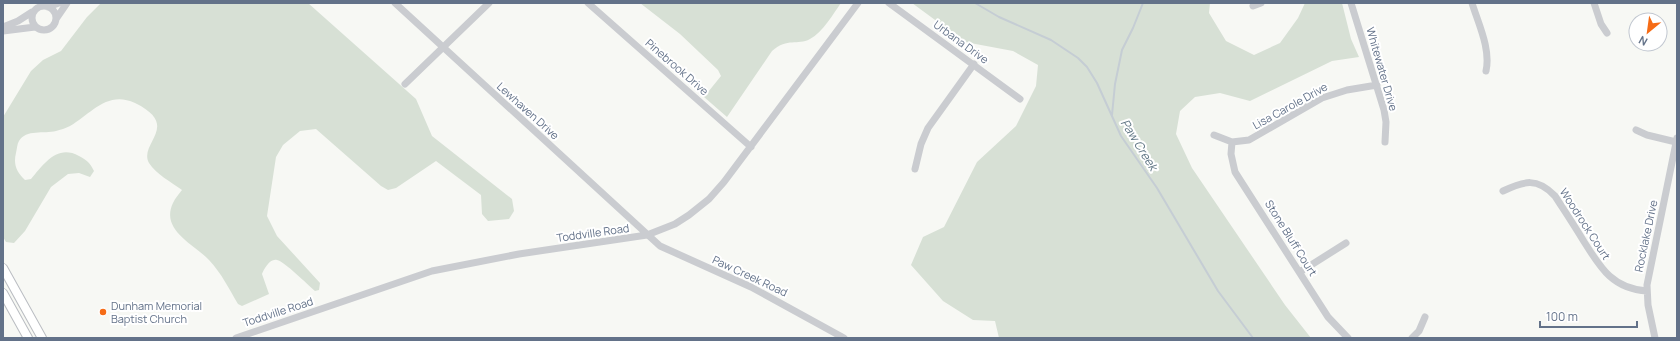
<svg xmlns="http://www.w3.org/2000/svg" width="1680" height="341" font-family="Manrope,sans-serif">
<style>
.green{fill:#d7e0d5}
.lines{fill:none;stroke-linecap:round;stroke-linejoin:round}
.stream{stroke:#c5cdd4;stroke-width:2}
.major-casing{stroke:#babdc2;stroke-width:10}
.minor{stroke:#caccd0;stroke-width:7}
.major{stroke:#fff;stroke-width:8}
.poi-dot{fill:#f66c16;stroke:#fff;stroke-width:1.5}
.labels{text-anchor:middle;stroke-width:4;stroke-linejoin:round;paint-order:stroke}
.street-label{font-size:11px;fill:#637289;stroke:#fff}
.poi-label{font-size:11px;fill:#637289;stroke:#fff;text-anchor:start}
.water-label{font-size:12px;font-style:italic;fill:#5f7584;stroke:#fff}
</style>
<rect width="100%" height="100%" fill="#f7f8f4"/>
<path class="green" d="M101 3H308L416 99 432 136 512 199 514 211 509 219 488 221 482 214 481 195 436 161 396 188 388 190 381 186 316 129 300 131 283 145 276 157 267 216 277 236 320 283 319 290 315 291C307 284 285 262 277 260 270 258 264 269 262 274L269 294 242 306 238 304C229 289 222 274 209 260 194 244 160 230 173 203 175 198 179 194 182 190 171 182 156 174 149 163 138 143 182 126 135 103 107 90 91 114 70 126 66 128 60 130 56 131 44 134 26 129 19 141 17 144 17 149 16 153 13 165 17 172 25 180L31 179C44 164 57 144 79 156 87 160 90 163 94 171L90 177 79 173 68 174 51 187 25 231 14 243 6 242 3 237V117L31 71 43 60 61 51 87 17Z
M640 3H841C833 14 823 32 810 39 797 46 788 37 772 51L727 117 704 97 721 76 718 70 680 34Z
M912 3H1210L1209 13 1226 41 1254 55 1280 43 1298 18 1305 3H1342L1351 39 1359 57 1332 61 1250 101 1220 93 1195 97 1180 111 1176 134 1192 168 1285 305 1311 338H999L995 321 973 320 943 301 911 265 923 237 944 227 977 162 1016 126 1036 86 1038 65 1013 51 965 42Z"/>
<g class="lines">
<path class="stream" d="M975 3 999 17 1051 40 1078 58 1087 67 1097 83 1121 136 1157 188 1218 291 1253 338
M1112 115 1115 84 1122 50 1133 28 1143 3"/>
<g class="major-casing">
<path id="major" d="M3 268 42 338
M3 293 28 338"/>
</g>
<path class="minor" d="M395 3 660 246 751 287 844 338
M588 3 751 147
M889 3 1020 99
M1351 3 1384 110 1386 122 1385 142
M1472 3C1478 23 1491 49 1486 71
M1594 3 1601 24 1607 33
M32 18a12 12 0 1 1 24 0a12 12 0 1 1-24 0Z
M1253 6 1261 3
M48 7 59 3
M56 19 67 3
M3 27 18 21 32 12
M3 31 35 27
M405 84 489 3
M1636 130 1647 135 1676 142
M1214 135 1232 142 1249 140 1322 98 1347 90 1377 85
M1232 142 1231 154 1235 172 1328 317 1348 338
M915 169 921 144 928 128 974 64
M1503 191C1524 181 1537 177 1555 196 1564 210 1574 225 1583 240 1600 267 1612 289 1647 291
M1300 272 1346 243
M236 338 432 271 519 254 647 235 675 224 689 215 709 199 724 182 858 3
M1412 338 1419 331 1425 317
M1655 338 1648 305 1647 285 1677 138"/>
<use href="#major" class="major"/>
</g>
<circle class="poi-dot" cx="103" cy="312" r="4"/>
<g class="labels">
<g class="street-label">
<text transform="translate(961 42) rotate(36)" y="4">Urbana Drive</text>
<text transform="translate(677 67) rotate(41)" y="4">Pinebrook Drive</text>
<text transform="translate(1382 69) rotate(74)" y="4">Whitewater Drive</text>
<text transform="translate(1290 106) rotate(-29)" y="4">Lisa Carole Drive</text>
<text transform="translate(528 111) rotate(42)" y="4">Lewhaven Drive</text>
<text transform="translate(1585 224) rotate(57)" y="4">Woodrock Court</text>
<text transform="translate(593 233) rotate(-8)" y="4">Toddville Road</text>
<text transform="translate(1646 236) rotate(-78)" y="4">Rocklake Drive</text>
<text transform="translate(1291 238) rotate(58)" y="4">Stone Bluff Court</text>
<text transform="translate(750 276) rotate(25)" y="4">Paw Creek Road</text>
<text transform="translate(278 312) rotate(-18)" y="4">Toddville Road</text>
</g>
<g class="poi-label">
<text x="111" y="310">Dunham Memorial<tspan x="111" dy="13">Baptist Church</tspan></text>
</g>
<g class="water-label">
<text transform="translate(1139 145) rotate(58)" y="4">Paw Creek</text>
</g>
</g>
<rect width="1680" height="341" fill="none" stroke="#637289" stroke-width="8"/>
<g transform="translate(1648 32) rotate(209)"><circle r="19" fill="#ffffff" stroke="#c1c7d0"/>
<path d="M0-3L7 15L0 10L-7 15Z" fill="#f66c16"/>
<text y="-6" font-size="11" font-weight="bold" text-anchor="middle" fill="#637289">N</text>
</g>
<path d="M1540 321v6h97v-6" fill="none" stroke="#637289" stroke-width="2"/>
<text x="1546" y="321" font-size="12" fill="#637289" stroke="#ffffff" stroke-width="3" paint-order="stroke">100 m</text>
</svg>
